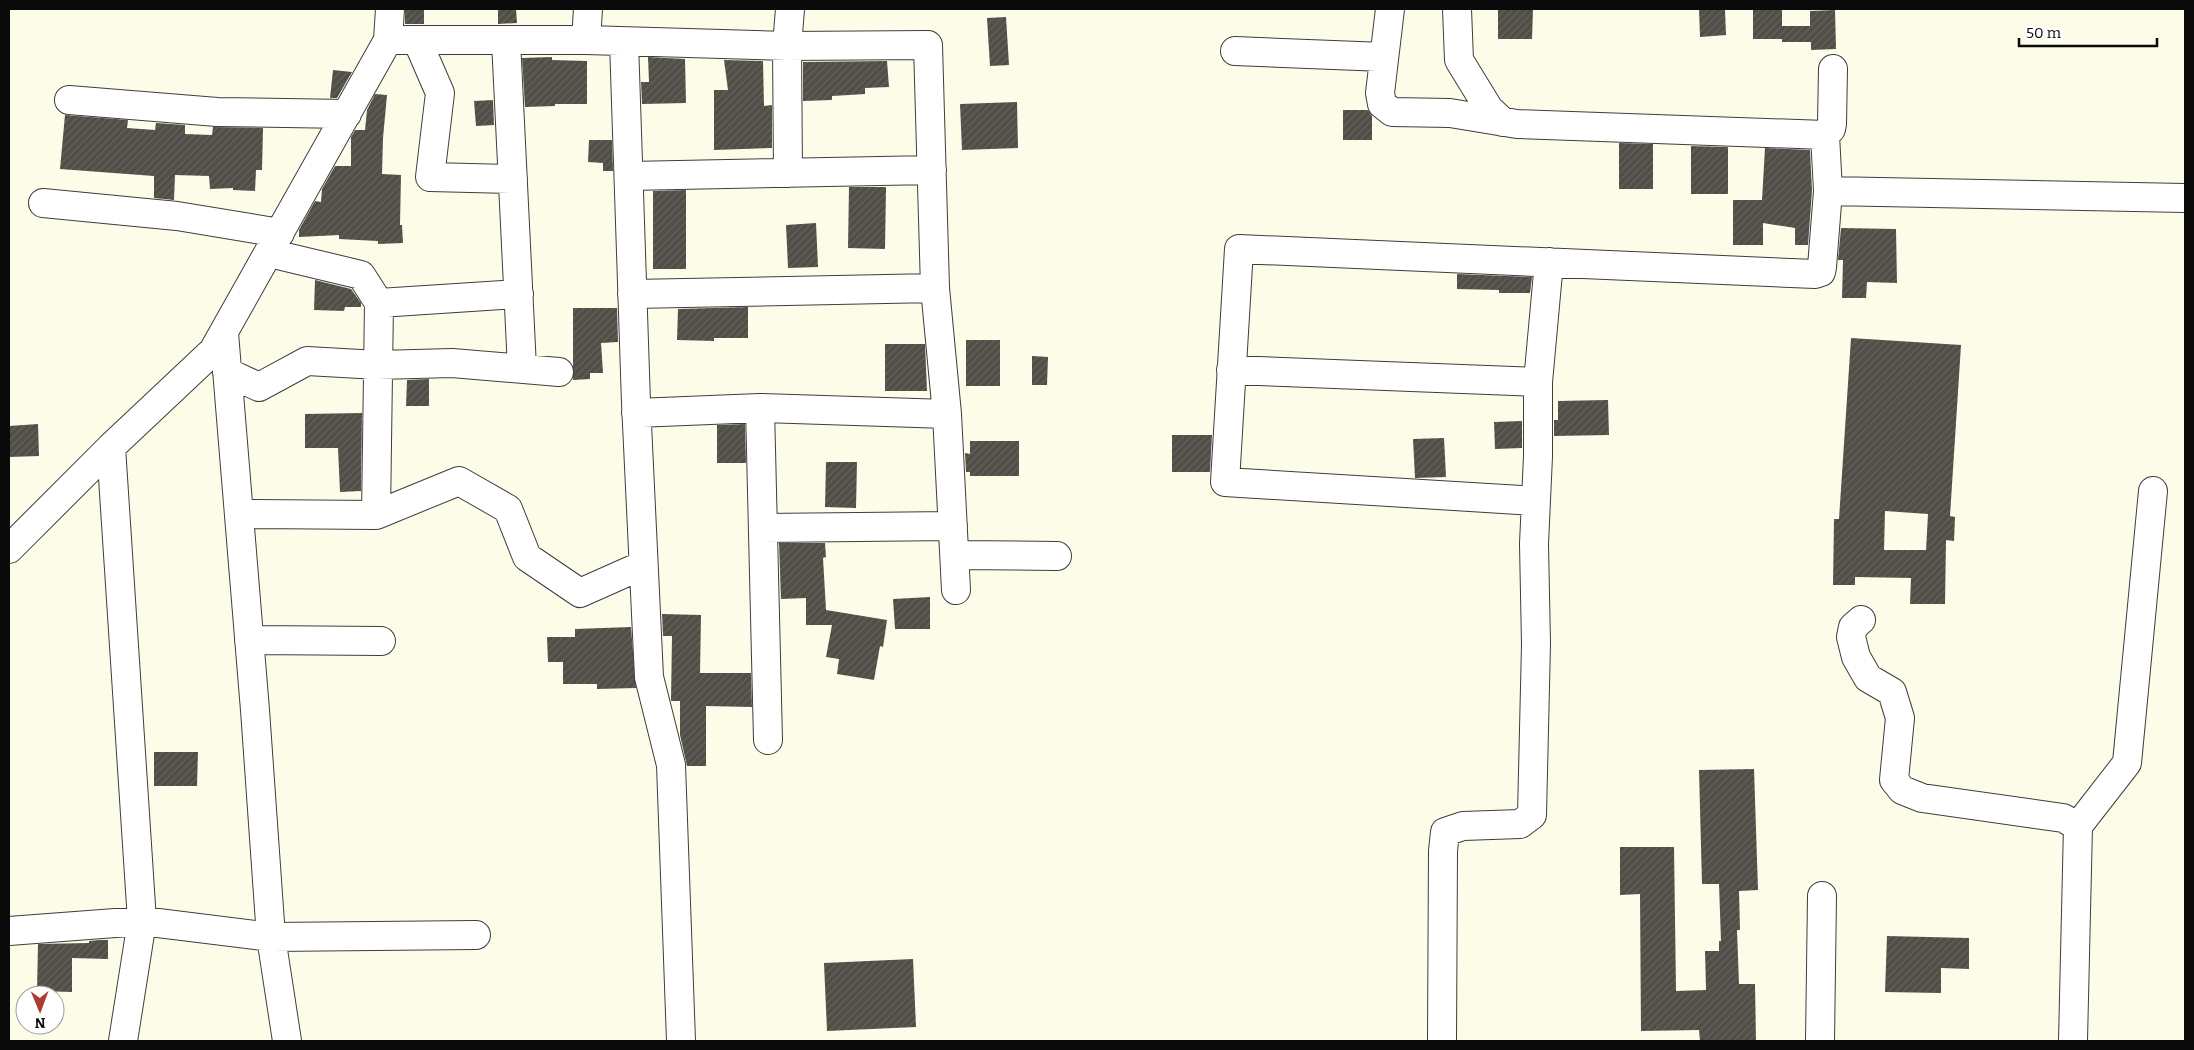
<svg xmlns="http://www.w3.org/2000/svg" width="2194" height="1050" font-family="Bitter,serif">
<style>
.building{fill:url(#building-hatch);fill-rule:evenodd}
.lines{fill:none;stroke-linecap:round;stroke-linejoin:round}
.minor-casing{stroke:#3d3d3d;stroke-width:30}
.minor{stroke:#fff;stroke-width:28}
</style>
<defs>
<pattern id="building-hatch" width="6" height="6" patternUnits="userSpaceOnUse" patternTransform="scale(1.25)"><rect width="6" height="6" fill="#514d47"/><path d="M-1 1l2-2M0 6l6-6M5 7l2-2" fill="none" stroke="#65625d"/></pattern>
</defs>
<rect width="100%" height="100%" fill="#fdfce9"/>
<path class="building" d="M405 9H424V24H405Z
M498 9H516L517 23 498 24Z
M1498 9H1533L1532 39H1498Z
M1699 9H1725L1726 35 1700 37Z
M1753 9H1782V39H1753Z
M1835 10 1836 49 1811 50V42H1782V26H1810V11Z
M1006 17 1009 65 990 66 987 18Z
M552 57V60L587 61V104H555V106L525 107 522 58Z
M648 57 685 59 686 103 642 104 641 82H649Z
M724 60 763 61 764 106 772 105V148L714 150V90H728Z
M887 61 889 87 865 88V94L832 96V100L803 101V62Z
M333 70 352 72 337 98H330Z
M375 94 387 95 383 138 382 174 401 175 400 225H402L403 243 378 244V241L339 239V235L299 237V230L315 201 321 202 322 189 335 166H351V137L355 130H365L367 110Z
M493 100 494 125 476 126 474 101Z
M1017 102 1018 148 962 150 960 104Z
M1343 110H1368L1372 116V140H1343Z
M65 115 128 120 127 128 155 130 156 123 185 125V134L212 135 213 127 263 128 262 170H256L255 191 233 190V188L210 189 209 176 175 175 174 200 154 198V176L60 169Z
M589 140H612L613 171H603V163L588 162Z
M1619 143 1653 144V189H1619Z
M1691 146 1728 147V194H1691Z
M1765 148 1810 150 1812 191 1808 245H1795V228L1763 223V245H1733V200H1762Z
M849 187H886L885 249 848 248Z
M686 190V269H653V191Z
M816 223 818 267 788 268 786 225Z
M1841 228 1896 229 1897 283 1867 282 1866 298H1842L1843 260H1838Z
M1457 274 1532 277 1530 293H1499V290L1457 289Z
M315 280 351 289 361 303V307H345L344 311 314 310Z
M748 307V338H714V341L677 340 678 309Z
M573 308H617L618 342 601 343 603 373H590V379L573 380Z
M1851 338 1961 345 1950 516 1955 517 1954 541 1946 540 1945 604H1910L1911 578 1855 577V585H1833L1834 519H1839ZM1885 511 1928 514 1926 550H1884Z
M966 340H1000V386H966Z
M885 344H925L927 391H885Z
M1032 356 1048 357 1047 385H1032Z
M429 379V406H406L407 380Z
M1608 400 1609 435 1554 436V420H1558V401Z
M362 413 361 491 340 492 338 448H305V414Z
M1522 421V448L1495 449 1494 422Z
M38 424 39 456 9 457V426Z
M745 424 746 463H717V425Z
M1172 435H1212L1210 472H1172Z
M1444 438 1446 477 1415 478 1413 439Z
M970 441H1019V476H970V472H966L965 453 970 454Z
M826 462H857L856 508 825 507Z
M779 543H825L826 557 823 558 826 610 887 620 883 647 880 646 874 680 837 674 839 659 826 657 832 625H806V598L781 599Z
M930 597V629H895L893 599Z
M662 614 701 615 700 673H751L752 707 706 706V766H687L680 735V701H671L672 636H663Z
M631 627 636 688 597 689V684H563V662H548L547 637H575V629Z
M154 752H198L197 786H154Z
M1754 769 1758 890 1739 891 1740 930H1737L1739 984H1755L1756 1041H1700L1699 1030 1641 1031 1640 894 1620 895V847H1674L1676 991 1706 990 1705 951H1719V941H1721L1719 884H1702L1699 770Z
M1887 936 1969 938V969L1941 968V993L1885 992Z
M100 940H108V959L72 958V992L37 991 38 944 89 943V941Z
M913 959 916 1027 827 1031 824 963Z"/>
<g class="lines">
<g class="minor-casing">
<path id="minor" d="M1390 9 1380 93 1382 104 1392 112 1450 113 1517 124 1825 135
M1457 9 1459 60 1489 109 1503 122
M388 40H586L787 46 928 45 935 288 947 414 956 590
M417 40 440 93 430 177 513 179
M586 40 588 9
M506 41 522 368
M624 42 636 403 649 677 671 765 681 1041
M1235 51 1384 57
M69 100 217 112 347 114
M788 173 787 46 790 9
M629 176 932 170
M1828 191 2185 198
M43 203 177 216 280 233
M269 253 361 275 379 303 519 294
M632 294 935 288
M224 333 255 710 271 937 476 935
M1231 370 1538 382
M227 372 259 387 307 361 378 365 452 363 559 372
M760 408 768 740
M636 413 760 408 947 414
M1536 501 1225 482 1239 249 1815 274 1821 272 1822 267 1828 191 1825 135 1831 129 1832 124 1833 69
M239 514 376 515 459 481 508 509 527 557 580 593 643 565
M376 515 379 303
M763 528 953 526
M9 549 111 447 213 351 388 40 390 9
M955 555 1057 556
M1861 620 1853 627 1851 637 1856 657 1868 678 1892 692 1900 718 1894 780 1902 790 1922 798 2063 818 2078 826 2127 763 2153 491
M249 640 381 641
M9 931 142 921 111 447
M123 1041 142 921 271 937 287 1041
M1442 1041 1443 851 1445 832 1463 826 1520 824 1532 815 1536 644 1534 544 1538 456V382L1549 262
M1820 1041 1822 896
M2073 1041 2078 826"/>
</g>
<use href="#minor" class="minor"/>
</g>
<rect width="2194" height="1050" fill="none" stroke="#0a0a0a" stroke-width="20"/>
<g transform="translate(40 1010) rotate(179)"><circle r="24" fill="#ffffff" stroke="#9d9d9d"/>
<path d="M0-4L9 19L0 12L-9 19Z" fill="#ad3d2f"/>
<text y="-8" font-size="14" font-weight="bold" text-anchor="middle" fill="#0a0a0a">N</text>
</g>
<path d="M2019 38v8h138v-8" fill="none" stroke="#0a0a0a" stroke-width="2.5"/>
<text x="2026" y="38" font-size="15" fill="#0a0a0a" stroke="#ffffff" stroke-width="4" paint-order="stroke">50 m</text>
</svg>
